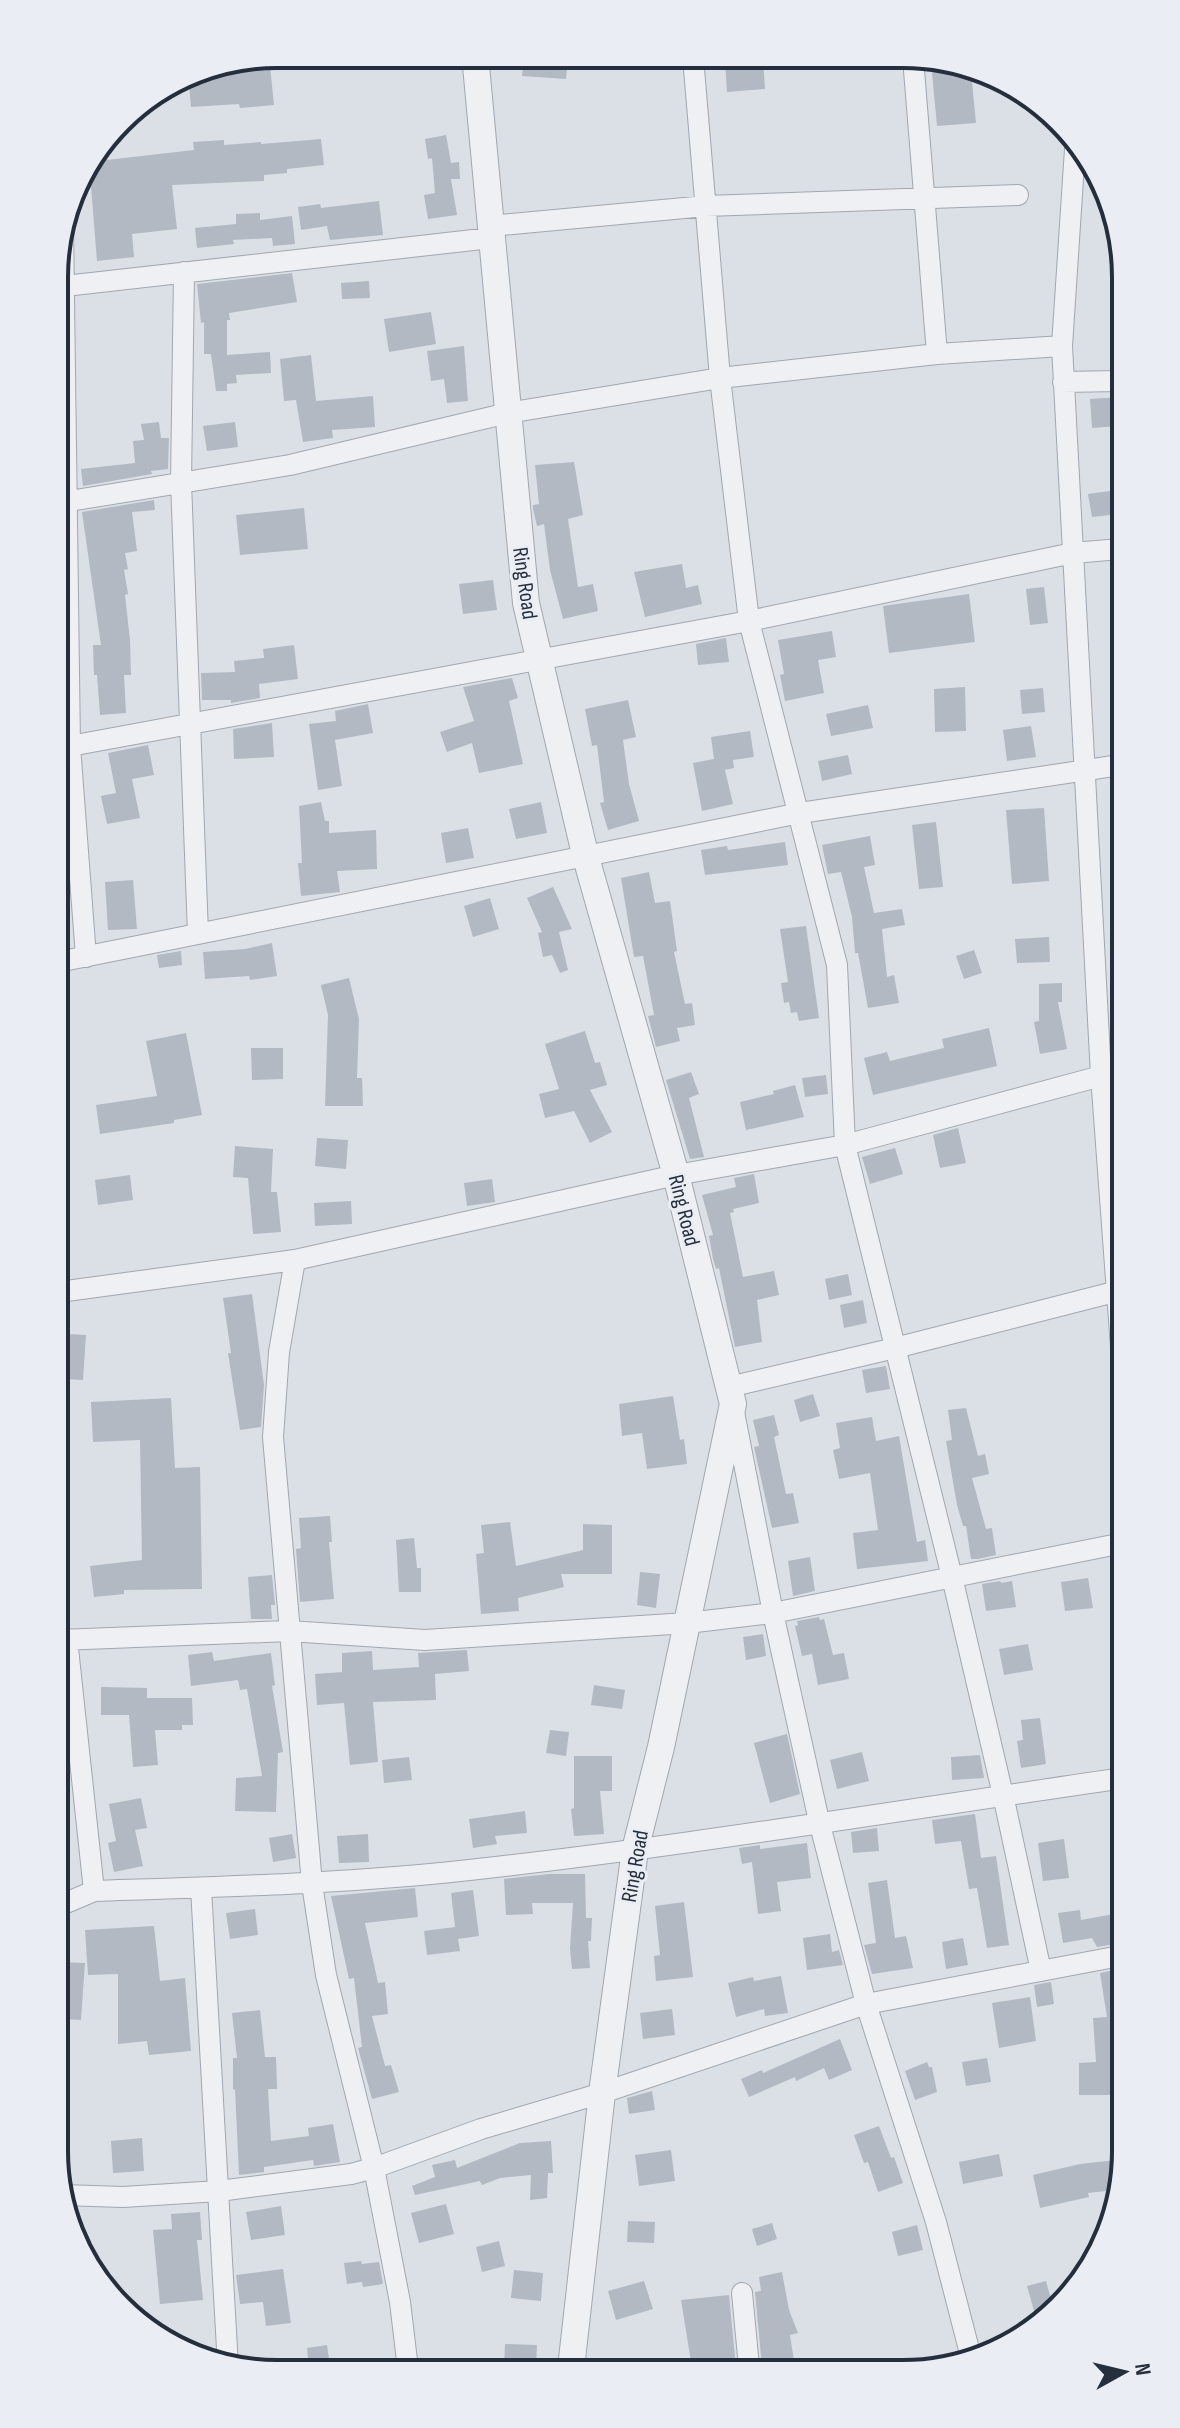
<svg xmlns="http://www.w3.org/2000/svg" width="1180" height="2428" font-family="'Sofia Sans Condensed',sans-serif">
<style>
.building{fill:#b2b9c3}
.lines{fill:none;stroke-linecap:round;stroke-linejoin:round}
.minor-casing{stroke:#a1a7b0;stroke-width:22}
.tertiary-casing{stroke:#a1a7b0;stroke-width:28}
.minor{stroke:#eef0f4;stroke-width:20}
.tertiary{stroke:#eef0f4;stroke-width:26}
.labels{text-anchor:middle;stroke-width:6;stroke-linejoin:round;paint-order:stroke}
.street-label{font-size:22px;fill:#252e3c;stroke:#eaeef4}
.rim{fill:none;stroke:#252e3c;stroke-width:4}
</style>
<rect width="100%" height="100%" fill="#dbe0e6"/>
<path class="building" d="M269 56 274 105 240 108 239 104 191 107 188 73Z
M524 56 568 58 566 79 522 76Z
M763 59 765 89 727 92 725 62Z
M952 61 971 71 976 123 937 126 931 62Z
M446 135 451 163 459 162 460 179H451L457 215 428 219 424 195 435 193 432 158 428 159 425 139Z
M321 139 324 165 287 169V173L264 175V181L172 185 177 229 132 234 134 257 97 261 89 162 194 150 193 142 224 140V145L261 142V144Z
M379 201 383 235 330 240 327 226 301 230 298 207 320 204 321 208Z
M260 213V220L292 216 295 244 273 246 272 238 233 240 234 244 197 248 195 228 236 224V214Z
M292 273 297 302 229 313 230 320H227V355L270 352 271 373 236 375 237 383 227 384V391H216L211 354H204V322L201 323 197 284Z
M369 281 370 298 342 299 341 283Z
M431 312 436 344 389 352 384 319Z
M464 346 468 401 447 403 444 379 431 381 427 351Z
M311 355 316 401 373 396 375 427 332 430 333 438 303 442 296 400 284 401 280 359Z
M1119 397V426L1092 428 1090 399Z
M159 422 161 438H169L168 469 151 471 152 474 83 486 81 469 135 463 133 441 144 440 141 424Z
M235 422 238 447 207 451 203 426Z
M574 462 583 515 568 519 578 587 593 584 598 611 563 619 550 570 544 524 537 526 533 509V505L539 504 535 465Z
M1117 490 1119 514 1092 517 1088 494Z
M154 500 155 510 132 512 137 551 125 553 128 569 124 570 128 594 125 595 130 640 131 675H124L126 713 100 715 97 675H94L93 645H101L82 512Z
M304 508 308 549 240 555 236 515Z
M682 564 686 588 698 585 702 604 645 617 634 572Z
M493 580 497 610 463 614 459 584Z
M1044 587 1048 623 1030 625 1026 589Z
M969 594 975 642 889 653 883 606Z
M832 631 836 657 818 660 824 693 785 701 780 675 784 674 778 640Z
M726 638 729 662 698 665 696 644Z
M294 645 298 679 259 684 260 698 231 703V700H202L201 673 235 672 234 661 264 658 263 649Z
M512 678 518 698 509 701 523 764 479 773 472 743 447 752 440 732 474 721 463 687Z
M965 687 966 731 935 732 934 689Z
M1043 688 1045 712 1022 714 1020 690Z
M628 700 636 737 623 740 629 784 639 821 608 830 600 803 604 802 597 745 592 746 585 709Z
M368 704 373 733 335 740 342 786 318 790 309 724 336 721 335 711Z
M868 705 873 728 831 736 826 714Z
M272 723 274 757 234 759 233 729Z
M1031 726 1036 757 1007 761 1003 730Z
M750 731 754 757 733 760 734 768 725 770 733 804 702 811 693 763 714 759 711 737Z
M148 745 154 775 132 779 140 818 107 824 101 796 116 793 108 753Z
M848 755 852 774 822 781 818 761Z
M321 802 325 821H329V833L376 830 377 869 337 871 340 892 301 896 298 863H302L299 806Z
M541 802 547 833 516 839 509 809Z
M1044 808 1049 881 1012 884 1006 810Z
M936 822 943 887 919 889 912 825Z
M468 828 474 858 446 863 441 833Z
M870 836 875 865 864 867 874 913 902 909 905 925 882 929 887 977 894 975 899 1003 868 1008 858 953H855L852 917 841 872 828 874 822 845Z
M785 842 788 865 705 875 701 850 727 846 728 850Z
M649 872 655 903 670 901 677 951 674 952 685 1004 692 1003 695 1025 677 1028 680 1041 656 1047 648 1016 654 1015 643 956 634 957 621 878Z
M133 880 137 929 108 930 105 882Z
M553 887 572 929 559 932 568 970 560 973 552 955 543 957 538 933 542 932 527 898Z
M490 898 499 929 473 937 464 906Z
M806 926 819 1018 799 1021 797 1012 791 1013 789 1002 784 1003 781 983 788 982 780 929Z
M1049 937 1050 962 1017 963 1015 939Z
M272 943 277 976 250 980 249 976 205 979 203 952 245 949Z
M974 950 982 973 964 979 956 956Z
M181 951 182 965 159 968 157 955Z
M349 978 359 1019 357 1078H362L363 1106H325L328 1015 321 985Z
M1062 983V1002H1058L1067 1049 1040 1054 1034 1022 1039 1021V984Z
M989 1028 997 1066 873 1095 864 1058 887 1052 890 1061 944 1048 942 1039Z
M585 1031 595 1063 600 1062 607 1085 590 1090 612 1132 590 1143 574 1111 545 1118 539 1094 559 1089 545 1044Z
M186 1033 202 1115 174 1120V1123L100 1134 96 1105 157 1096 146 1041Z
M251 1048H283V1079L252 1080Z
M691 1072 699 1094 689 1098 704 1157 690 1159 666 1080Z
M826 1075 828 1094 805 1097 802 1078Z
M795 1085 804 1117 746 1130 740 1102 774 1094 773 1091Z
M958 1128 966 1163 940 1168 933 1135Z
M317 1138 348 1140 346 1169 315 1166Z
M235 1146 273 1149 271 1192H277L281 1232 253 1234 248 1178 233 1177Z
M895 1148 903 1174 870 1184 862 1157Z
M754 1174 759 1203 733 1209 734 1212 730 1213 743 1277 774 1271 779 1295 757 1300 762 1342 735 1347 719 1268 716 1269 713 1259 709 1236 713 1235 702 1195 736 1187 734 1178Z
M130 1175 133 1200 98 1205 95 1180Z
M492 1179 495 1202 467 1206 464 1183Z
M351 1201 352 1224 315 1226 314 1203Z
M848 1274 852 1295 829 1300 825 1279Z
M252 1294 264 1385 261 1427 240 1430 228 1353H231L223 1298Z
M863 1300 867 1323 844 1328 840 1305Z
M68 1334 86 1335 83 1380 64 1379Z
M886 1366 890 1389 866 1393 862 1370Z
M813 1394 820 1416 800 1422 794 1400Z
M673 1396 680 1440 684 1439 687 1464 647 1469 642 1433 622 1436 619 1404Z
M171 1398 175 1468 200 1467 202 1589 124 1590V1594L94 1597 90 1566 142 1560 140 1440 93 1442 91 1402Z
M966 1408 978 1456 985 1454 989 1474 972 1478 986 1529 992 1528 996 1555 978 1559H971L966 1526H963L957 1505 946 1441 952 1440 948 1410Z
M774 1415 779 1435 774 1437 786 1494 793 1493 799 1523 772 1528 754 1447 759 1446 753 1420Z
M872 1417 876 1441 899 1436 917 1542 925 1540 928 1561 857 1569 853 1533 878 1530 870 1473 839 1479 833 1450 840 1448 836 1423Z
M330 1516 332 1542H329L334 1599 300 1602 296 1549 301 1548 299 1518Z
M510 1522 516 1566 583 1550V1524L612 1525V1574H561L564 1587 518 1598 519 1611 481 1614 476 1554 484 1553 481 1525Z
M414 1538 417 1568H421V1592H399L396 1540Z
M810 1557 815 1591 793 1596 788 1561Z
M640 1572 660 1574 656 1608 637 1605Z
M272 1575 275 1605H271L272 1619H251L248 1577Z
M1088 1578 1093 1608 1065 1611 1061 1582Z
M1000 1581 1001 1583 1012 1581 1016 1607 986 1611 982 1584Z
M819 1617 820 1620 824 1619 833 1655 844 1653 849 1679 818 1685 812 1654 802 1656 795 1626 798 1625 797 1621Z
M763 1634 766 1656 746 1660 743 1637Z
M1028 1644 1033 1670 1004 1675 999 1649Z
M467 1650 469 1671 435 1674 436 1700 373 1702 378 1762 350 1765 344 1703 317 1705 315 1674 342 1672V1653L372 1651 373 1670 419 1667 418 1653Z
M212 1652 214 1661 271 1653 275 1685 272 1686 283 1752 278 1753 276 1812 235 1811 236 1778 262 1776 247 1689 240 1690 238 1680 191 1686 188 1655Z
M594 1685 625 1690 622 1709 591 1705Z
M101 1687 147 1688V1698H192L193 1725H182V1730H155L158 1765 133 1767 129 1715H101Z
M1040 1718 1046 1764 1021 1768 1017 1741 1023 1740 1021 1720Z
M550 1730 569 1732 566 1756 546 1753Z
M787 1734 800 1794 770 1803 754 1743Z
M862 1752 869 1781 837 1789 830 1760Z
M980 1755 984 1778 952 1780 951 1757Z
M574 1756H612V1791H600L604 1834 574 1836 571 1809 574 1808Z
M409 1757 412 1780 384 1783 382 1760Z
M141 1798 147 1828 135 1830 143 1866 114 1872 108 1843 116 1841 109 1804Z
M525 1811 527 1833 495 1836 497 1844 473 1848 469 1819Z
M975 1814 981 1858 996 1856 1009 1945 987 1948 977 1888 969 1889 961 1841 935 1844 932 1820Z
M877 1828 879 1851 853 1853 851 1832Z
M292 1834 296 1858 273 1862 269 1838Z
M368 1834 369 1862 339 1863 337 1836Z
M1064 1839 1069 1878 1043 1881 1038 1843Z
M807 1843 811 1878 777 1882 781 1911 758 1914 752 1862 742 1864 739 1848 760 1845V1849Z
M549 1874H585L586 1918H592L591 1941H588L590 1968 572 1969 570 1949 573 1903H532L533 1914 506 1915 504 1879Z
M887 1880 895 1938 906 1936 913 1968 872 1974 864 1945 876 1943 868 1883Z
M415 1888 418 1917 365 1923 378 1983 385 1982 388 2014 372 2016 385 2066 391 2065 399 2092 372 2099 358 2048 362 2047 354 1978 349 1979 331 1896Z
M473 1890 479 1936 458 1939 460 1951 427 1955 424 1931 455 1927 451 1893Z
M684 1902 693 1977 656 1981 654 1956 660 1955 655 1906Z
M255 1909 258 1935 230 1939 226 1913Z
M1080 1910 1081 1920 1114 1914 1119 1938 1114 1939 1115 1944 1097 1947 1092 1938 1063 1943 1058 1913Z
M154 1926 160 1981 185 1978 191 2051 149 2055 147 2041 118 2044V1974L88 1975 85 1930Z
M830 1934 832 1952 839 1950 843 1965 807 1970 803 1938Z
M963 1938 968 1965 946 1969 942 1942Z
M61 1962 85 1963 81 2020 61 2019Z
M1118 1969 1125 2047H1118L1119 2095H1079V2063L1096 2062 1093 2018 1107 2017 1100 1973Z
M781 1976 788 2013 765 2016 764 2009 736 2017 728 1983 753 1977 754 1981Z
M1051 1982 1054 2004 1037 2007 1034 1985Z
M1030 1997 1036 2041 999 2048 992 2003Z
M672 2009 675 2035 643 2039 640 2013Z
M260 2010 265 2057H276L277 2089H268L271 2141 309 2136 308 2128 333 2124 340 2162 314 2166 313 2160 264 2167V2172L239 2175 235 2089 233 2090V2058H237L232 2013Z
M840 2039 852 2070 829 2080 824 2068 796 2081 795 2077 749 2097 741 2079 762 2070 763 2073Z
M987 2058 991 2082 966 2086 962 2062Z
M927 2062 929 2067H932L937 2092 915 2100 905 2071Z
M652 2091 655 2110 629 2114 627 2098Z
M879 2126 891 2158 894 2157 903 2183 878 2192 868 2162 864 2163 854 2135Z
M142 2138 144 2171 113 2173 111 2141Z
M551 2141 553 2173H548L547 2198 530 2200 531 2175 500 2178 482 2185 480 2181 415 2195 412 2186 435 2177 432 2165 455 2160 457 2168 520 2143Z
M671 2150 675 2181 639 2186 635 2155Z
M999 2154 1003 2176 963 2184 959 2162Z
M1125 2159V2166L1116 2190 1088 2193 1089 2197 1040 2208 1033 2175 1080 2164Z
M446 2204 454 2234 419 2243 411 2213Z
M281 2206 285 2235 251 2240 246 2212Z
M200 2212 202 2240H197L203 2300 160 2304 153 2230 172 2229 171 2214Z
M628 2221 655 2222 654 2243 627 2242Z
M772 2223 777 2239 757 2246 752 2229Z
M917 2225 923 2250 898 2256 892 2232Z
M499 2241 505 2266 482 2272 476 2247Z
M361 2261 362 2264 379 2262 383 2284 363 2287 362 2282 347 2284 344 2263Z
M283 2269 291 2323 266 2326 263 2302 240 2304 236 2275Z
M514 2270 543 2273 541 2301 511 2298Z
M782 2272 789 2310 798 2333 790 2335 795 2367H762L755 2292 761 2291 759 2277Z
M644 2281 653 2309 616 2320 608 2291Z
M1046 2281 1053 2306 1034 2311 1027 2286Z
M729 2295 736 2367 692 2368 681 2300Z
M505 2344 537 2345 536 2368H504Z
M327 2345 330 2366 309 2368 307 2348Z"/>
<g class="lines">
<g class="minor-casing">
<path id="minor" d="M693 57 720 378 749 621 837 965 845 1145 952 1577 1003 1795 1041 1971
M913 58 937 354
M1075 149 1062 346 1101 1076 1123 1374
M63 223 70 746 86 957
M490 226 706 206 1018 195
M184 272 181 482 198 934
M56 287 491 238
M1063 382 1119 381
M57 503 290 465 508 413 720 378 937 354 1062 346
M70 746 749 621 1073 553 1120 549
M58 962 800 813 1120 765
M295 1260 279 1352 273 1437 312 1884 326 1975 374 2168 400 2302 408 2369
M59 1292 295 1260 676 1175 845 1145 1101 1076 1121 1073
M729 1387 895 1348 1122 1290
M734 1412 773 1613 819 1821 866 2004 936 2222 972 2361
M67 1639 94 1891
M60 1640 289 1631 425 1640 687 1623 773 1613 1123 1543
M201 1888 228 2367
M61 1905 94 1891C213 1887 332 1884 451 1872 676 1848 900 1810 1124 1778
M62 2195 123 2197 219 2191 351 2174 374 2168 481 2129 602 2093 866 2004 1125 1955
M742 2293 749 2367"/>
</g>
<g class="tertiary-casing">
<path id="tertiary" d="M475 55 526 603 585 854 676 1175 733 1404 661 1747 635 1850 602 2093 571 2368"/>
</g>
<use href="#minor" class="minor"/>
<use href="#tertiary" class="tertiary"/>
</g>
<g class="labels">
<g class="street-label">
<text transform="translate(526 583) rotate(82)" y="8">Ring Road</text>
<text transform="translate(685 1210) rotate(76)" y="8">Ring Road</text>
<text transform="translate(634 1866) rotate(-80)" y="8">Ring Road</text>
</g>
</g>
<path d="M0 0H1180V2428H0ZM277 68H903A209 209 0 0 1 1112 277V2151A209 209 0 0 1 903 2360H277A209 209 0 0 1 68 2151V277A209 209 0 0 1 277 68Z" fill="#eaeef4" fill-rule="evenodd"/>
<path class="rim" d="M277 68H903A209 209 0 0 1 1112 277V2151A209 209 0 0 1 903 2360H277A209 209 0 0 1 68 2151V277A209 209 0 0 1 277 68Z"/>
<g transform="translate(1124 2372) rotate(82)" stroke="#eaeef4" stroke-width="6" paint-order="stroke">
<path d="M0-6L14 30L0 20L-14 30Z" fill="#252e3c"/>
<text y="-12" font-size="22" font-weight="bold" text-anchor="middle" fill="#252e3c">N</text>
</g>
</svg>
